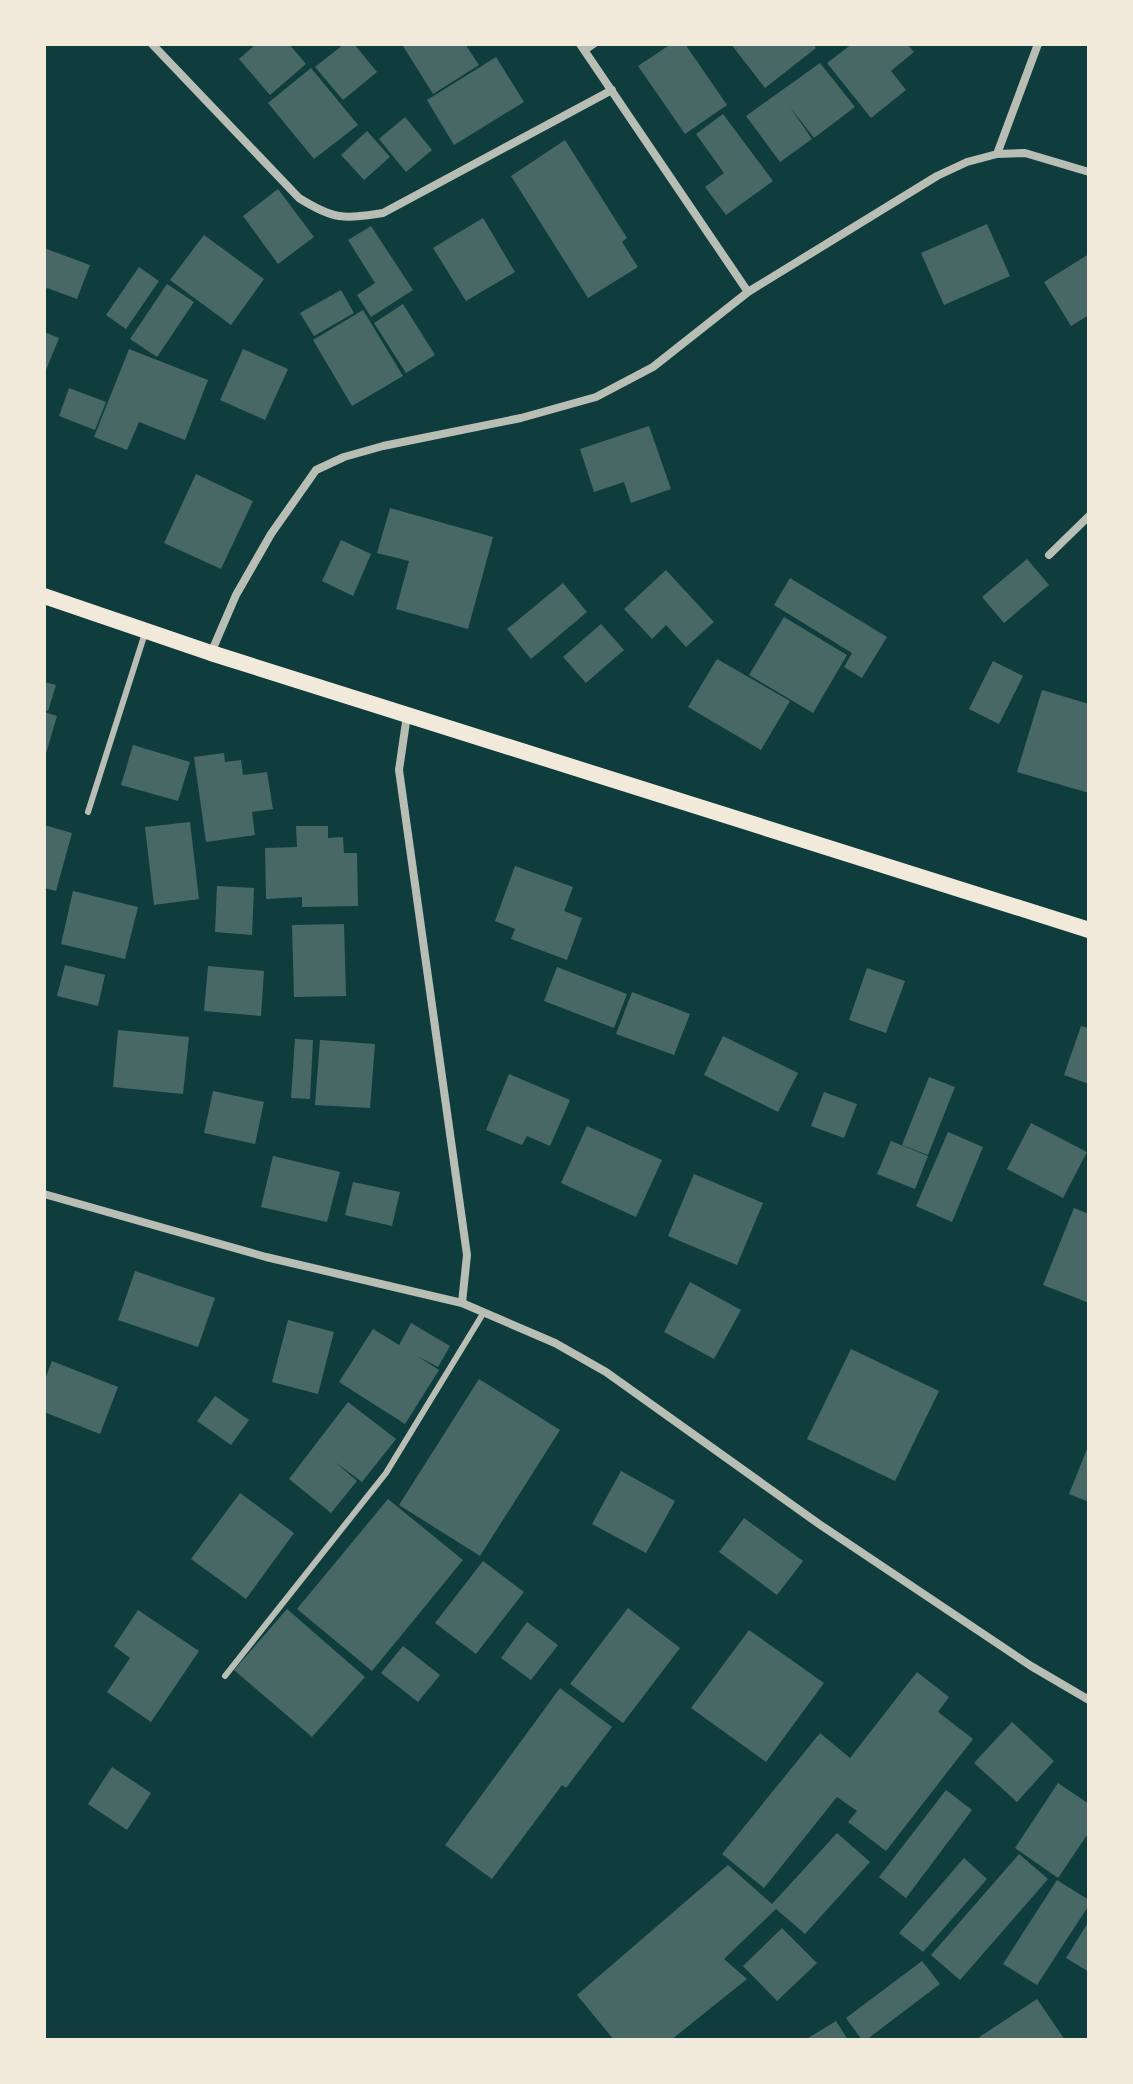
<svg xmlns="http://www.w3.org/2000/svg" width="1133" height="2084" font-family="Arial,sans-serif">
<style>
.building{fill:#486865}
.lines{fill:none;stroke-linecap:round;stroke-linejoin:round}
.service{stroke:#b8beb3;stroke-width:6}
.minor{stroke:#b8beb3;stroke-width:8}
.secondary{stroke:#f1e9da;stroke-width:16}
</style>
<rect width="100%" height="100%" fill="#0f3d3e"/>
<path class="building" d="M256 44H289L306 64 270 95 239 59Z
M344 44H354L377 72 343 100 315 67Z
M406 44H465L479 65 433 94 403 46Z
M671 44H685L727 105 685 134 638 66Z
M731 44H813L816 48 765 88Z
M852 44H907L914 52 891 71 906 90 871 118 827 63Z
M496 57 524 102 454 145 427 100Z
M820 63 855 107 814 138 790 107 812 139 780 162 746 116Z
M311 68 358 125 314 159 268 103Z
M723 114 773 181 726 215 705 187 724 173 696 134Z
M405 117 432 150 406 172 379 139Z
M367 131 390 157 364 180 341 155Z
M565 140 627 238 622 242 638 267 588 298 511 176Z
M278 189 314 237 278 264 243 216Z
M483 218 515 272 466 301 433 248Z
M987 224 1010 276 944 305 921 253Z
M371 226 413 290 371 317 357 295 375 283 348 240Z
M204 235 264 279 231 325 170 280Z
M44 248 90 265 77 299 47 288 44 294Z
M1089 254V315L1071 326 1044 282Z
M139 267 159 281 126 329 106 315Z
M167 284 194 302 157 357 130 339Z
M341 290 354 313 314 336 300 313Z
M403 304 435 355 406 373 374 323Z
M363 310 403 376 352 406 313 340Z
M44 332 59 338 44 375Z
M129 349 208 380 185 440 139 422 127 450 94 437Z
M243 349 288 369 265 420 220 400Z
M69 388 106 402 95 430 59 416Z
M649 426 671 489 631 503 624 482 594 492 580 449Z
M196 474 253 501 221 569 164 543Z
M390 508 493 537 468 629 396 609 409 561 377 553Z
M341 540 371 554 353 596 322 581Z
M1027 559 1049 585 1004 623 982 597Z
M666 570 714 622 686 647 666 625 652 639 624 609Z
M790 578 887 637 862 678 844 667 852 653 774 605Z
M563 583 587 612 531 659 507 629Z
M784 617 847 655 813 713 749 675Z
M601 624 624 650 586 683 563 657Z
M717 659 790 701 761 750 688 707Z
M993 661 1023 676 999 724 969 709Z
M44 682 56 685 48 711 44 710Z
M1042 690 1089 704V793L1017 772Z
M44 712 57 716 45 757 44 756Z
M133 745 190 762 178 801 121 785Z
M224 753 225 762 241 760 243 775 267 772 273 809 252 812 255 835 206 842 194 757Z
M190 822 199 899 154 905 145 827Z
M44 825 72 833 56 891 44 888Z
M296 826H328V838L343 837 344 853H357L358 906 302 907V897L266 899 265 848 297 847Z
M515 866 573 887 564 911 582 918 567 960 511 939 515 929 495 921Z
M217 886 254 888 252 935 215 932Z
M73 891 138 907 125 959 61 944Z
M344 924 346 996 294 997 292 925Z
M65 965 105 975 98 1006 57 996Z
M208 966 264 971 261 1016 204 1011Z
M557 967 627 994 614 1028 544 1001Z
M867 968 905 981 886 1033 849 1020Z
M632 992 690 1014 674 1055 616 1034Z
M1081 1026 1089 1028V1084L1064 1075Z
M118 1030 189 1037 183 1094 113 1087Z
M723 1036 798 1073 778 1112 704 1075Z
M295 1039 313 1040 310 1099 291 1098Z
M320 1040 375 1044 370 1108 315 1105Z
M509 1074 570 1100 550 1146 527 1136 522 1145 486 1130Z
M929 1077 955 1087 928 1155 902 1145Z
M213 1091 264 1102 255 1144 204 1133Z
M824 1092 857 1104 844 1138 811 1126Z
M1031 1123 1087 1152 1063 1198 1007 1169Z
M587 1126 662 1160 636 1217 561 1183Z
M948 1132 983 1147 952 1222 916 1206Z
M891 1141 928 1156 915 1189 877 1174Z
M273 1156 340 1172 327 1222 261 1207Z
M694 1174 763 1203 737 1265 668 1236Z
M353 1182 400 1192 392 1226 345 1215Z
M1074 1208 1089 1214V1303L1043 1285Z
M135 1271 215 1298 198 1347 118 1320Z
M690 1282 741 1310 714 1359 664 1332Z
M288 1320 334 1332 318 1394 272 1382Z
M411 1323 450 1346 438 1367 417 1356 439 1370 405 1424 339 1382 373 1329 399 1345Z
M851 1349 939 1391 895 1481 807 1439Z
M52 1361 118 1387 100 1434 44 1412V1382Z
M479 1379 560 1430 480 1556 399 1505Z
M215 1396 249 1420 231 1445 197 1421Z
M348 1402 396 1439 362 1482 335 1462 357 1481 331 1513 289 1479Z
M1089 1444V1502L1069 1494Z
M621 1471 675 1501 646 1553 592 1524Z
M240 1493 294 1533 246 1599 191 1559Z
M388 1499 463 1560 372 1671 297 1609Z
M744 1518 803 1561 777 1595 719 1552Z
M483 1561 524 1592 476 1654 435 1623Z
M628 1608 680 1648 623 1723 570 1684Z
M287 1609 365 1677 312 1737 234 1670Z
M138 1610 199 1651 151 1722 107 1692 130 1658 114 1646Z
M527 1622 558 1645 531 1680 501 1658Z
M749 1630 824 1683 766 1762 691 1708Z
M403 1646 440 1675 418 1702 381 1673Z
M917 1672 949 1697 938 1712 973 1739 886 1851 848 1822 857 1811 837 1797 764 1888 722 1854 820 1733 850 1758Z
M560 1688 612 1727 566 1788 562 1785 492 1879 445 1845Z
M1012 1722 1054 1761 1017 1802 974 1763Z
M112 1767 151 1793 127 1830 88 1804Z
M1058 1783 1089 1804V1832L1058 1878 1015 1848Z
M946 1790 972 1810 906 1898 879 1877Z
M837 1833 870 1862 805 1934 776 1909 724 1959 747 1979 671 2040H614L577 1995 728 1865 772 1904Z
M1019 1854 1048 1879 960 1980 931 1955Z
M964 1858 987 1879 923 1952 899 1933Z
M1057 1880 1089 1900V1905L1037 1985 1003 1964Z
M1089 1921V1972L1066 1958Z
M782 1928 817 1963 777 2001 743 1966Z
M922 1961 940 1984 866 2040H862L846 2018Z
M1037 1999 1065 2040H975Z
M836 2021 848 2040H805Z"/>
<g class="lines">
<path class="service" d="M585 51 595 44
M88 812 145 633
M225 1676 386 1473 484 1312"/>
<path class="minor" d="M152 44 299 198C334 220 343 219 383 213L612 90
M580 44 748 292
M997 154 1025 153 1089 172
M1049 555 1089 516
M211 653 236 595 271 534 316 470 344 457 383 446 521 418 596 397 653 367 748 292 937 176 967 162 997 154 1038 44
M407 715 399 770 467 1255 462 1303
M44 1194 266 1257 462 1303 555 1343 606 1372 819 1524 1031 1666 1089 1700"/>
<path class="secondary" d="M44 596 211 653 1089 930"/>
</g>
<rect width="1133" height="2084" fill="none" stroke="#f1e9da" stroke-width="92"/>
</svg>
